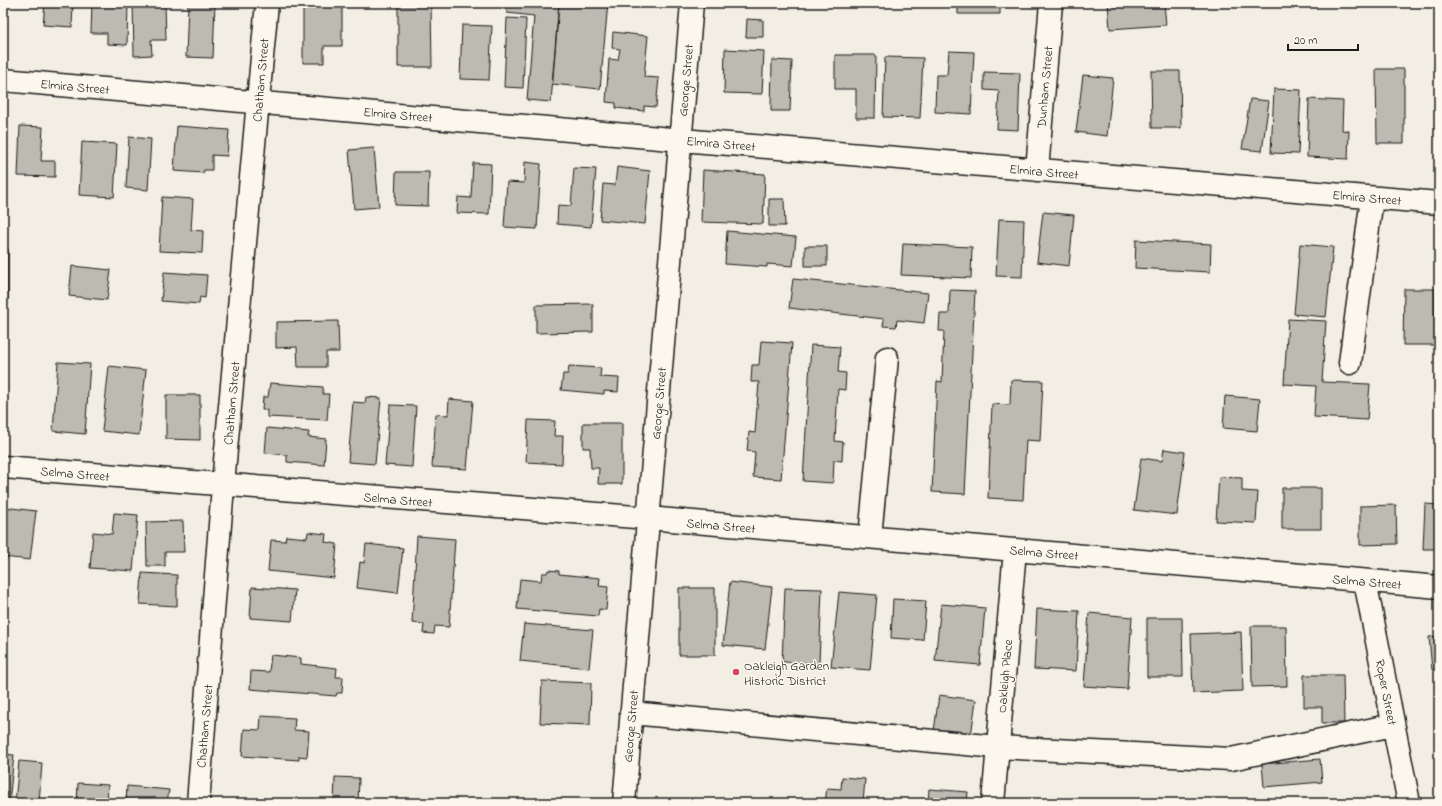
<svg xmlns="http://www.w3.org/2000/svg" width="1442" height="806" font-family="'Indie Flower',sans-serif">
<style>
.building{fill:#bdbab1;stroke:#1c1c1c}
.lines{fill:none;stroke-linecap:round;stroke-linejoin:round}
.minor-casing{stroke:#1c1c1c;stroke-width:25}
.minor{stroke:#fbf7ec;stroke-width:22}
.poi-dot{fill:#d1495b;stroke:#fbf7ec;stroke-width:1.5}
.labels{text-anchor:middle;stroke-width:3;stroke-linejoin:round;paint-order:stroke}
.street-label{font-size:13px;fill:#1c1c1c;stroke:#fbf7ec}
.poi-label{font-size:13px;fill:#1c1c1c;stroke:#fbf7ec;text-anchor:start}
</style>
<rect width="100%" height="100%" fill="#f2eee4"/>
<filter id="ink" filterUnits="userSpaceOnUse"><feTurbulence type="fractalNoise" baseFrequency=".025" numOctaves="2"/><feDisplacementMap in="SourceGraphic" scale="8" xChannelSelector="R" yChannelSelector="G"/><feConvolveMatrix kernelMatrix="1 2 1 2 8 2 1 2 1" color-interpolation-filters="sRGB"/></filter>
<g filter="url(#ink)">
<path class="building" d="M45 3H73L72 27 43 25Z
M92 3H128L127 45 107 44V33H91Z
M133 3H165L166 40H151L152 55 134 56Z
M188 3H215L213 58 186 57Z
M507 3H559L551 102 527 100 534 16 507 13Z
M559 3H608L600 89 552 84Z
M958 3H1000V14H958Z
M1108 3H1164L1166 25 1110 29Z
M303 4H342V46H324V63H303Z
M398 5H431L432 67H398Z
M507 18 526 19 523 88 504 87Z
M747 19 763 20V37H746Z
M462 25 492 26 489 80 460 79Z
M613 32 648 36 644 77 659 78 656 107 644 106V111L616 108V103L606 102 609 59 618 60 620 49 612 48Z
M725 49 764 51 762 94 724 93Z
M949 51 974 52 971 114 935 112 936 75H947Z
M835 55H876L875 118H856V89H835Z
M885 57 923 58 920 118 883 117Z
M772 60 792 61 790 111H771Z
M1376 69H1404V143H1377Z
M1151 71H1180L1181 128H1152Z
M984 72 1020 73 1018 130 997 129 999 91 984 90Z
M1083 75 1113 78 1107 136 1076 132Z
M1274 89 1301 90 1298 154 1271 153Z
M1250 99 1269 101 1262 151 1242 149Z
M1309 99 1343 101 1342 130 1349 131 1348 159 1307 157Z
M20 126 43 127 41 161H55V177L18 176Z
M177 126 229 130 227 156 212 155V170H204L203 173 174 171Z
M129 137 151 139 148 190 126 188Z
M82 142 117 144 114 197 79 195Z
M374 148 379 207 354 209 349 150Z
M525 162 541 164 537 229 504 227 507 182 524 183Z
M473 163 491 164 489 214 457 213 458 197 471 198Z
M617 167 650 171 645 224 600 220 603 184 615 185Z
M574 168 596 169 591 227 557 224 558 205 571 206Z
M703 170 765 174 763 224 701 222Z
M396 172H429L428 206 395 205Z
M162 197 193 199 191 230 203 231 202 253 159 251Z
M769 199H784L785 226H769Z
M1043 212 1074 215 1069 266 1037 262Z
M999 219 1024 220 1022 277 996 276Z
M727 231 796 237 793 266 767 264V267L725 264Z
M1136 240 1211 244 1210 272 1135 268Z
M903 244 972 247 971 278 901 275Z
M1300 244 1333 247 1326 317 1294 314Z
M805 246H827V266H805Z
M3 249H8V299H3Z
M72 266 111 270 107 300 69 296Z
M164 272 207 275 205 298 200 297 199 304 161 301Z
M793 279 928 293 924 323 897 320 896 327 883 326 884 319 789 308Z
M1404 289H1435V345H1403Z
M950 290 975 291 965 494 932 492 937 381 942 382 944 331H939L940 314H949Z
M593 304V332L536 333V305Z
M1288 319 1326 321 1322 382 1370 384 1367 420 1314 417 1316 386 1284 384Z
M338 321 339 352H326V367H298L297 347 276 348V322Z
M761 341 792 343 781 479 753 477 755 452 747 451 749 432 755 433 759 382H751L752 365H759Z
M811 345 840 347 838 372 846 373 845 390 838 389 835 441 843 442 842 461 834 460 833 483 803 481Z
M58 362 90 364 85 434 53 431Z
M109 366 146 370 139 435 102 431Z
M569 366 601 368 600 377 619 378 618 392 604 391V394L561 390 563 374H568Z
M1011 380 1043 381 1040 441 1026 440 1023 500 988 498 992 404 1010 405Z
M270 383 323 387V394H329L327 420 267 417V410H262L263 397H268Z
M166 395H200V440L166 439Z
M1225 396 1260 399 1257 431 1223 428Z
M366 397 381 398 375 464 348 462 353 402 365 403Z
M449 399 473 401 467 469 432 467 436 414 448 415Z
M390 405 416 406 412 467 385 465Z
M528 420 555 421 554 436H563L562 464 526 462Z
M583 423H622V484H598L599 468H591L590 448H583Z
M267 428 309 432 308 437 326 439 324 465 287 462V455L265 453Z
M1164 449 1185 452 1177 515 1134 510 1141 458 1162 461Z
M1219 477 1242 478V491L1258 492 1256 523 1216 521Z
M1282 488H1321V529H1282Z
M1425 504 1439 505V549H1423Z
M1396 505 1397 544 1360 545V506Z
M3 507 36 511 30 560 3 557Z
M114 513 138 515 133 571 90 568 93 532 112 534Z
M183 521 184 552H165V566H147L146 522Z
M308 532 326 534 325 542 337 544 334 578 268 571 271 540 285 541 286 536 307 538Z
M417 536 455 539 449 627 435 626 434 634 423 633 424 624 412 623Z
M366 544 403 548 398 593 357 588 360 562 364 563Z
M548 570 559 571V574L600 578 599 586 608 587 606 610 599 609 598 616 517 609 520 579 541 581 542 573H547Z
M142 573 177 575V606L140 604Z
M730 582 772 587 765 649 723 645Z
M252 587 295 590 292 621 250 618Z
M679 588H715V655H679Z
M785 588 822 589 819 663 782 662Z
M839 592 877 595 870 670 831 667Z
M893 599 926 601 923 640 891 638Z
M941 604 985 608 980 665 935 661Z
M1037 609 1079 611 1076 671 1034 669Z
M1089 613 1132 617 1127 689 1084 686Z
M1147 618H1182L1183 677H1147Z
M524 624 593 630 589 668 520 661Z
M1251 626H1286L1287 686 1252 687Z
M1241 632 1243 691 1193 693 1191 634Z
M1439 636V669L1432 670 1429 637Z
M271 655 301 658V664L337 668 336 677H343L342 693H337L336 696 250 689 251 671 269 672Z
M1304 675H1343L1344 723H1322V707H1304Z
M542 681 591 683 590 725 540 723Z
M939 695 976 700 971 736 934 731Z
M261 716 295 718 294 730 309 731 307 757 299 756V760L242 756 244 729 260 730Z
M3 754 14 755 9 803H3Z
M1320 759 1322 782 1264 787 1262 764Z
M19 761 42 763 39 803H15Z
M335 777 359 778 358 803H334Z
M842 777 865 779 863 803H825L827 788 841 789Z
M78 783 108 785 107 803H77Z
M127 786 169 790 167 803H126Z
M929 789 968 792 967 803H928Z"/>
<g class="lines">
<g class="minor-casing">
<path id="minor" d="M3 80 705 142 1439 203
M1037 170 1051 3
M1350 363 1372 198
M3 467 648 518 1439 587
M870 537 887 358
M1365 581 1409 803
M631 713 998 747 1231 759 1393 725
M198 803 225 461 267 3
M624 803 692 3
M993 803 1015 550"/>
</g>
<use href="#minor" class="minor"/>
</g>
</g>
<circle class="poi-dot" cx="736" cy="672" r="4"/>
<g class="labels">
<g class="street-label">
<text transform="translate(260 80) rotate(-85)" y="5">Chatham Street</text>
<text transform="translate(685 80) rotate(-85)" y="5">George Street</text>
<text transform="translate(75 86) rotate(5)" y="5">Elmira Street</text>
<text transform="translate(1044 87) rotate(-85)" y="5">Dunham Street</text>
<text transform="translate(398 114) rotate(5)" y="5">Elmira Street</text>
<text transform="translate(721 143) rotate(5)" y="5">Elmira Street</text>
<text transform="translate(1044 171) rotate(5)" y="5">Elmira Street</text>
<text transform="translate(1367 197) rotate(5)" y="5">Elmira Street</text>
<text transform="translate(231 403) rotate(-85)" y="5">Chatham Street</text>
<text transform="translate(658 403) rotate(-85)" y="5">George Street</text>
<text transform="translate(75 473) rotate(5)" y="5">Selma Street</text>
<text transform="translate(398 499) rotate(5)" y="5">Selma Street</text>
<text transform="translate(721 525) rotate(5)" y="5">Selma Street</text>
<text transform="translate(1044 552) rotate(5)" y="5">Selma Street</text>
<text transform="translate(1367 581) rotate(5)" y="5">Selma Street</text>
<text transform="translate(1004 676) rotate(-85)" y="5">Oakleigh Place</text>
<text transform="translate(1387 692) rotate(79)" y="5">Roper Street</text>
<text transform="translate(204 726) rotate(-85)" y="5">Chatham Street</text>
<text transform="translate(630 726) rotate(-85)" y="5">George Street</text>
</g>
<g class="poi-label">
<text x="744" y="670">Oakleigh Garden<tspan x="744" dy="15">Historic District</tspan></text>
</g>
</g>
<rect width="1442" height="806" fill="none" stroke="#fbf7ec" stroke-width="16"/>
<rect x="8" y="8" width="1426" height="790" fill="none" stroke="#1c1c1c" stroke-width="1.5" filter="url(#ink)"/>
<path d="M1288 44v6h70v-6" fill="none" stroke="#1c1c1c" stroke-width="2"/>
<text x="1294" y="44" font-size="12" fill="#1c1c1c" stroke="#fbf7ec" stroke-width="3" paint-order="stroke">20 m</text>
</svg>
